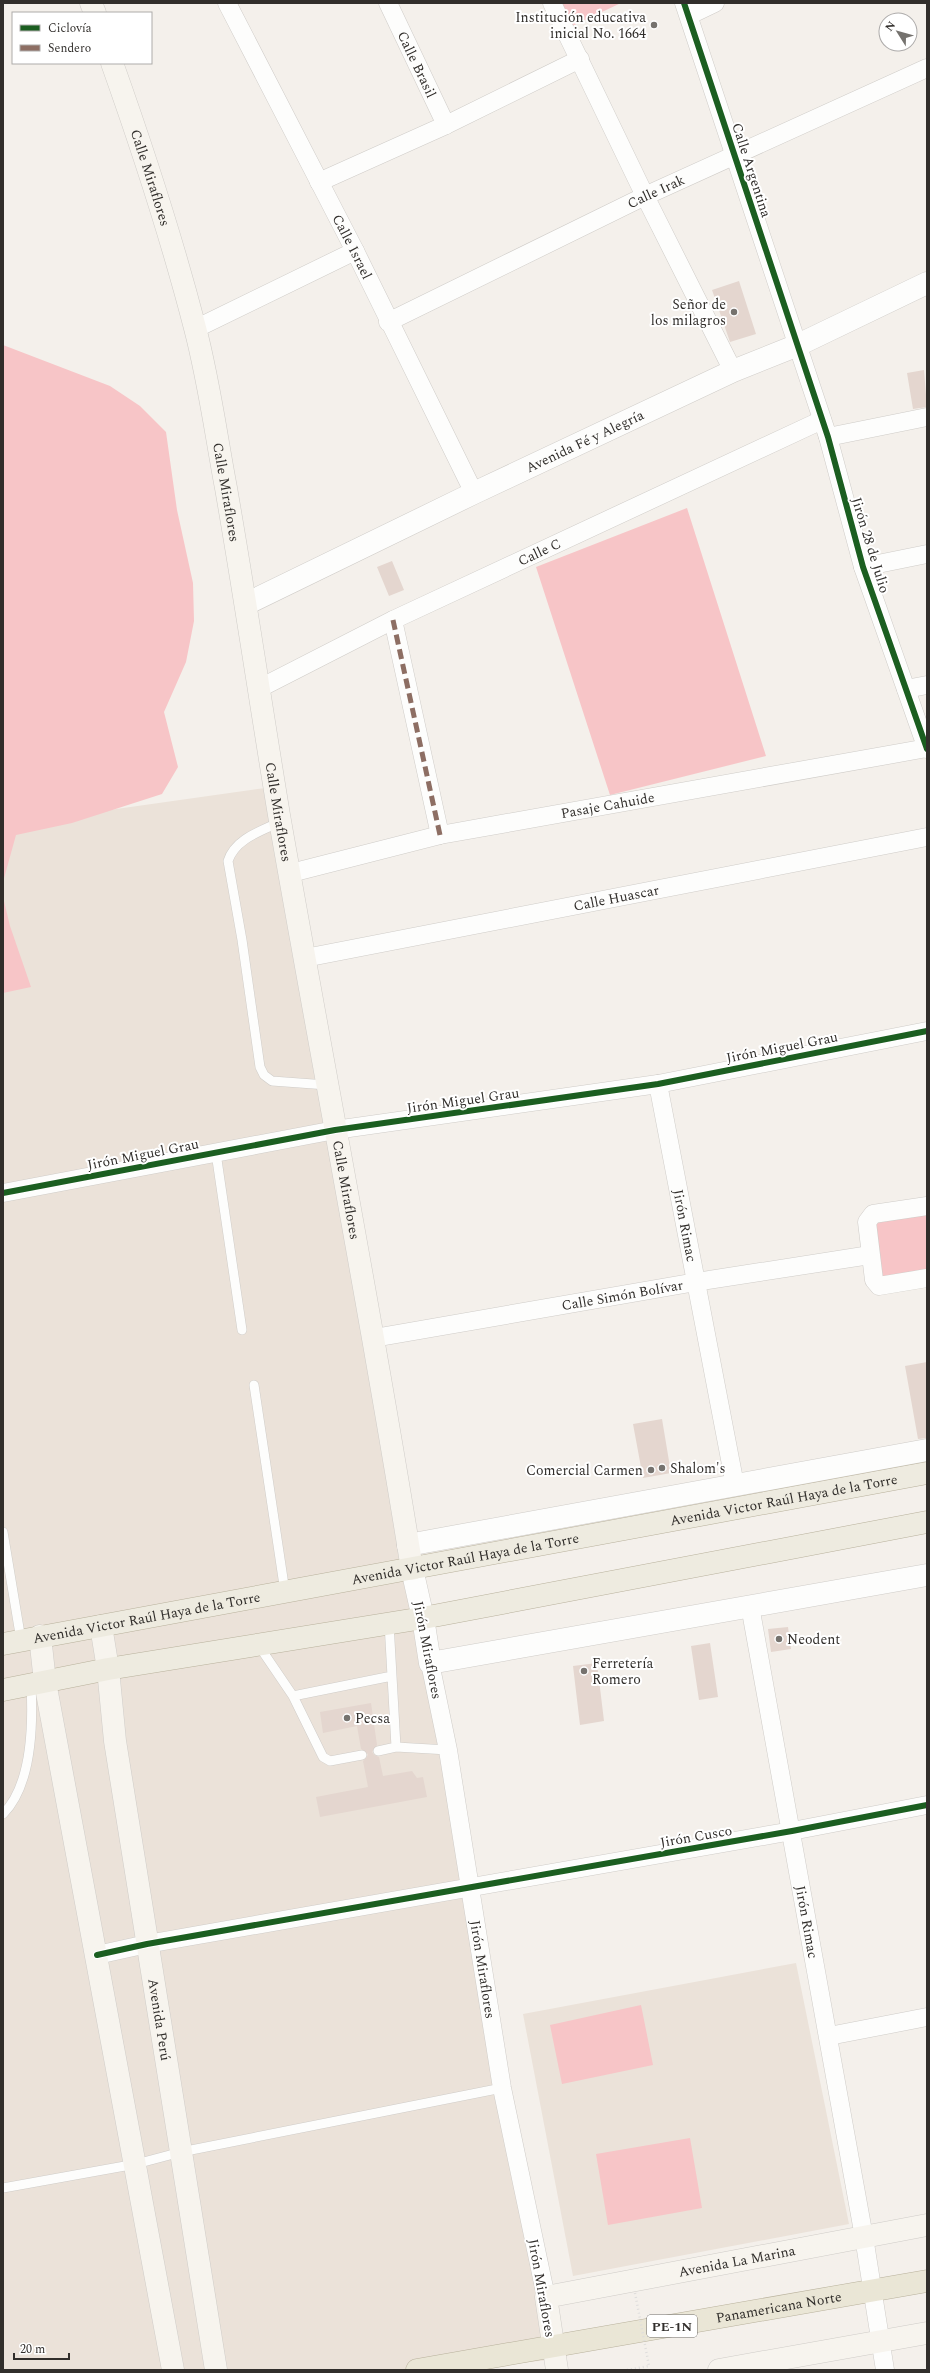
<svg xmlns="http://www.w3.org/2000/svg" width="930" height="2373" font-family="Spectral,serif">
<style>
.built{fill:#ebe2d9}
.green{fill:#f7c5c7}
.building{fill:#e4d6cf}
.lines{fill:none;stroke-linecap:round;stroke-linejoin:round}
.service-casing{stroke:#cfccc8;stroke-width:10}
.minor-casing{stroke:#cfccc8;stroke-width:19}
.tertiary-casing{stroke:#cfccc8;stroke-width:23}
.secondary-casing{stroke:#cfccc8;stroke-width:23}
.primary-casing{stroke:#b8b19c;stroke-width:23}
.trunk-casing{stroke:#b8b19c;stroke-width:23}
.path{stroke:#dedddc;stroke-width:2.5;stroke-dasharray:1 3;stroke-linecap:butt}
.service{stroke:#fdfdfc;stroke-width:9}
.minor{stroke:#fdfdfc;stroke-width:18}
.tertiary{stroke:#fdfdfc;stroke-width:22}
.secondary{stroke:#f7f4ee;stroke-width:22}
.primary{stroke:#eeebe0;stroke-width:22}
.trunk{stroke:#eae6d6;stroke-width:22}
.path-bridge{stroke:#dedddc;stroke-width:2.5;stroke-dasharray:1 3;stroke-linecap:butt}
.quiet{stroke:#8d6e63;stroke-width:5;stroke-dasharray:10 5;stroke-linecap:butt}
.cycleway-casing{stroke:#fff;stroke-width:8}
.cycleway{stroke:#1b5e20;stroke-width:6}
.poi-dot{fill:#75726e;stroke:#fff;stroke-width:1.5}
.labels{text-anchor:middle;stroke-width:4;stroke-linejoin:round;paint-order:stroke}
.shield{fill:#fff;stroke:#6f6d6b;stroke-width:1}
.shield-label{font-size:13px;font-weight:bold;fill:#312e2b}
.poi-label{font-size:14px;fill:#312e2b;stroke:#fff;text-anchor:start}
.street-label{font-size:14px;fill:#312e2b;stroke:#fff}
</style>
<rect width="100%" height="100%" fill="#f4f0eb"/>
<path class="built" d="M265 788 549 2360 451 2370H3V825Z
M796 1963 849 2224 573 2276 523 2014Z"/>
<path class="green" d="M561 3H621L572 26Z
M3 345 110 386 140 406 166 432 177 510 193 583 194 621 186 662 164 712 178 767 162 794 72 823 16 835 3 882Z
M687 508 766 756 610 795 536 567Z
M3 897 10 926 31 987 3 993Z
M927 1211V1270L881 1279 872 1222Z
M641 2005 653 2065 562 2084 550 2025Z
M690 2138 702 2208 608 2225 596 2154Z"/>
<path class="building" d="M739 281 756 334 730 342 712 290Z
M924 370 927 407 913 409 907 373Z
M392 561 404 590 389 596 377 567Z
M927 1362V1438L918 1439 905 1366Z
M662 1419 671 1473 643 1478 633 1424Z
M788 1627 791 1649 771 1652 768 1629Z
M710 1643 718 1697 699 1700 691 1646Z
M597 1663 604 1721 580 1725 573 1666Z
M371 1703 377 1745 372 1752 374 1755 379 1757 383 1776 412 1771 417 1778 423 1777 427 1797 320 1817 316 1797 368 1787 363 1761 367 1757 368 1754 361 1749 357 1726 323 1733 320 1712Z"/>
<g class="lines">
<g class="service-casing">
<path id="service" d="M280 822C261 831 235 839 228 861L242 940 260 1067 264 1075 272 1081 327 1085
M216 1153 242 1330
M254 1385 285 1592
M3 1532 21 1640
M389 1623 396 1747
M259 1646 293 1696 323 1757 330 1761 362 1755
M293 1696 392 1676
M378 1751 396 1747 448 1750
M3 1814C32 1785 33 1723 31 1685
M3 2188 136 2164 181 2152 502 2088"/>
</g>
<g class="minor-casing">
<g id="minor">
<path id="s1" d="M227 3 355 251 474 493"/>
<path id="s2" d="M388 3 446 125"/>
<path d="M552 3 645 196 733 371"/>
<path d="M684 3 828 437 863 567 927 749"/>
<path d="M690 15 715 3"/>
<path d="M319 182 446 125 580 59"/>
<path id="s3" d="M388 322 645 196 927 68"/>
<path d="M195 329 355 251"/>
<path d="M828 437 927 417"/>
<path d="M863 567 927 554"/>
<path d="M393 620 440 835"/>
<path id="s4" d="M258 689 393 620 822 420"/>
<path d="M906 689 927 685"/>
<path id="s5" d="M291 873 440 835 927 748"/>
<path id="s6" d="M305 958 927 837"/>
<path id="s7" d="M658 1084 735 1485"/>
<path d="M3 1193 335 1130 658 1084 927 1031"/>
<path d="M927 1206 873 1214 867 1222 874 1280 879 1286 927 1278"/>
<path id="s8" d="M374 1338 696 1282 870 1255"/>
<path id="s9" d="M750 1606 864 2237 885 2370"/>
<path id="s10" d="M430 1663 448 1750 502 2088 546 2297"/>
<path d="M97 1955 147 1944 792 1831 927 1805"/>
<path d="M829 2036 927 2017"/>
</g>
</g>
<g class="tertiary-casing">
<g id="tertiary">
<path id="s11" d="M246 604 474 493 733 371 798 345 927 283"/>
<path d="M408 1545 927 1450"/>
<path d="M412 1569 423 1618 430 1663 927 1575"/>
</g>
</g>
<g class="secondary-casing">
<g id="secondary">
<path d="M91 3 95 13"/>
<path id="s12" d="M112 63C143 150 172 239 195 328 209 381 216 435 226 488 245 597 261 706 279 815 323 1067 372 1317 412 1569"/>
<path id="s13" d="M101 1626 108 1669 115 1741 216 2370"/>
<path d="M40 1636 45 1682 173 2370"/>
<path id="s14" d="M557 2370 546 2297 927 2225"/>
<path d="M719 2370 927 2333"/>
</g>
</g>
<g class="primary-casing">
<g id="primary">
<path id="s15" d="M3 1644 927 1473"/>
<path d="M3 1690 108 1669 423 1618 927 1522"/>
</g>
</g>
<g class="trunk-casing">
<g id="trunk">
<path id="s16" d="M417 2370 927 2281"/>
</g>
</g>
<path class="path" d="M627 2370 649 2366"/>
<use href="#service" class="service"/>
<use href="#minor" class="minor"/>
<use href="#tertiary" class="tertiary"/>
<use href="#secondary" class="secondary"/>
<use href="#primary" class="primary"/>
<use href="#trunk" class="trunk"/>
<path class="path-bridge" d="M635 2293 649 2366"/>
<path class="quiet" d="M393 620 440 835"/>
<g class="cycleway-casing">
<path id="cycleway" d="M684 3 828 437 863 567 927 749
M3 1193 335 1130 658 1084 927 1031
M97 1955 147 1944 792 1831 927 1805"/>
</g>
<use href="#cycleway" class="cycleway"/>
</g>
<g class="poi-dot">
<circle cx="654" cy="25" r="4"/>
<circle cx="734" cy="312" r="4"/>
<circle cx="662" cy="1468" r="4"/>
<circle cx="651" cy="1470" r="4"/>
<circle cx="779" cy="1639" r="4"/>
<circle cx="584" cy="1671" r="4"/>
<circle cx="347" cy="1718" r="4"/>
</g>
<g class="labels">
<rect class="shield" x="647" y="2315" width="50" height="22" rx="3"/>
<g class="shield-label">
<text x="672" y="2331">PE-1N</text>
</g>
<g class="poi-label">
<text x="646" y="22" text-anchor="end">Institución educativa<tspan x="646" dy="16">inicial No. 1664</tspan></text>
<text x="726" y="309" text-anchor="end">Señor de<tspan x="726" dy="16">los milagros</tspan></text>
<text x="670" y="1473">Shalom's</text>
<text x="643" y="1475" text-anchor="end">Comercial Carmen</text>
<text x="787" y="1644">Neodent</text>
<text x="592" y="1668">Ferretería<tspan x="592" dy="16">Romero</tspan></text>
<text x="355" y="1723">Pecsa</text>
</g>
<g class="street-label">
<text dy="5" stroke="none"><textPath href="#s2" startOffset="68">Calle Brasil</textPath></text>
<text transform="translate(752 170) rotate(72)" y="5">Calle Argentina</text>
<text dy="5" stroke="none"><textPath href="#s12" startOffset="121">Calle Miraflores</textPath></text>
<text dy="5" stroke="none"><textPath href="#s3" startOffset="298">Calle Irak</textPath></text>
<text dy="5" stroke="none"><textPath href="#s1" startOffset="274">Calle Israel</textPath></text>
<text dy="5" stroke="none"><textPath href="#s11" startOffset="376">Avenida Fé y Alegría</textPath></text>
<text dy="5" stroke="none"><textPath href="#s12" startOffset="445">Calle Miraflores</textPath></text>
<text transform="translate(871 545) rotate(73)" y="5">Jirón 28 de Julio</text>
<text dy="5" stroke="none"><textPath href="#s4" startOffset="313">Calle C</textPath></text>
<text dy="5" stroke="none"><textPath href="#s5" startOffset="324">Pasaje Cahuide</textPath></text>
<text dy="5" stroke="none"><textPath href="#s12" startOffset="769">Calle Miraflores</textPath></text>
<text dy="5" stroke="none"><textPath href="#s6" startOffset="317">Calle Huascar</textPath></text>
<text transform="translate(782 1047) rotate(-11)" y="5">Jirón Miguel Grau</text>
<text transform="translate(463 1100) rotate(-8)" y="5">Jirón Miguel Grau</text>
<text transform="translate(143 1154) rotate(-11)" y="5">Jirón Miguel Grau</text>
<text dy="5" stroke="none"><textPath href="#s12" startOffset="1153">Calle Miraflores</textPath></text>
<text dy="5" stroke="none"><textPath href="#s7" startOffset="144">Jirón Rimac</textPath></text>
<text dy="5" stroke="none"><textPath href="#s8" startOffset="252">Calle Simón Bolívar</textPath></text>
<text dy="5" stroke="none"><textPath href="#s15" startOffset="794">Avenida Victor Raúl Haya de la Torre</textPath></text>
<text dy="5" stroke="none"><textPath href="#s15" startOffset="470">Avenida Victor Raúl Haya de la Torre</textPath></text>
<text dy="5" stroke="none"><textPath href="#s15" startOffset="146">Avenida Victor Raúl Haya de la Torre</textPath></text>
<text transform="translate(428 1650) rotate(79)" y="5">Jirón Miraflores</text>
<text transform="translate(696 1836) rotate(-10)" y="5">Jirón Cusco</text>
<text dy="5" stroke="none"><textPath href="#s9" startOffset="321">Jirón Rimac</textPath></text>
<text dy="5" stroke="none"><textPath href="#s10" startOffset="311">Jirón Miraflores</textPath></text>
<text dy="5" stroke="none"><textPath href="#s13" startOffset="398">Avenida Perú</textPath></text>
<text dy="5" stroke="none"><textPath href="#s14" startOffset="268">Avenida La Marina</textPath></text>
<text transform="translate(542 2288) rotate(80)" y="5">Jirón Miraflores</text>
<text dy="5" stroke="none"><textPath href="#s16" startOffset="367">Panamericana Norte</textPath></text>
</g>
</g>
<rect width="930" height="2373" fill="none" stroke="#312e2b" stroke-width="8"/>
<rect x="12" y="12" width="140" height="52" fill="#ffffff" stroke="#adabaa"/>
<rect x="20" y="25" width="20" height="6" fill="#1b5e20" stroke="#adabaa"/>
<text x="48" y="32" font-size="12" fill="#312e2b">Ciclovía</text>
<rect x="20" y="45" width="20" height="6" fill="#8d6e63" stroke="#adabaa"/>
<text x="48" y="52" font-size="12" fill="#312e2b">Sendero</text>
<g transform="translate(898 32) rotate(307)"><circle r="19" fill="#ffffff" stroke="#adabaa"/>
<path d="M0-3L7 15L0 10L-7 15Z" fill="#75726e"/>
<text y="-6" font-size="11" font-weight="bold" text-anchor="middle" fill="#312e2b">N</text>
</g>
<path d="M14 2353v6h55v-6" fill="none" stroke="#312e2b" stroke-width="2"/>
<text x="20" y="2353" font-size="12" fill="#312e2b" stroke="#ffffff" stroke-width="3" paint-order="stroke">20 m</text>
</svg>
